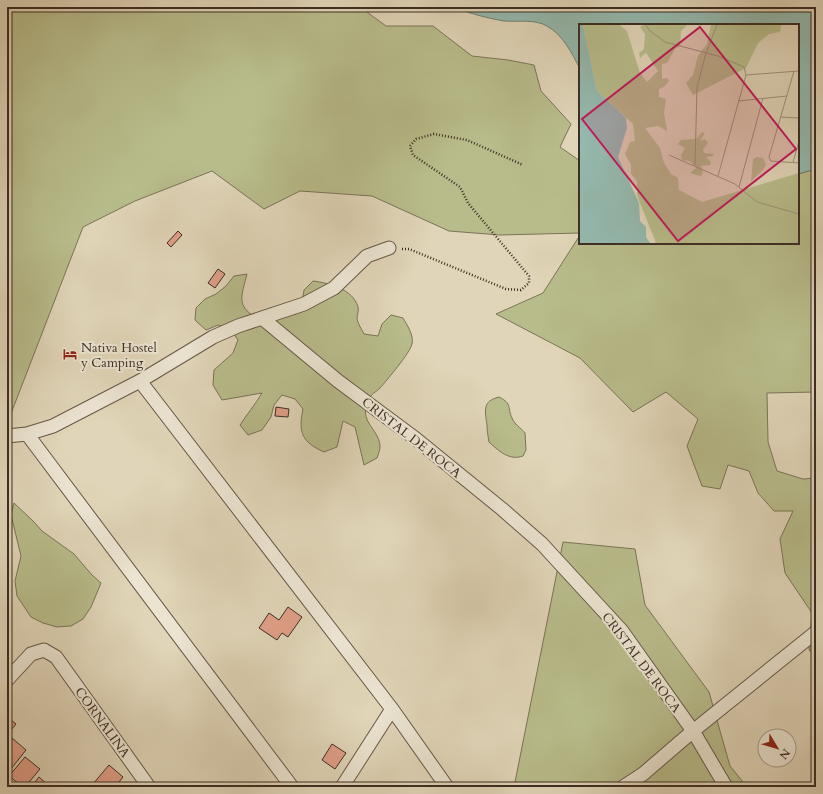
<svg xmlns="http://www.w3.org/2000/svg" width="823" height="794" font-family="Cardo,serif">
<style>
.green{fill:#b8bc8b;stroke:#7a7457}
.water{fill:#94b9ae;stroke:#718176}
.building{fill:#e1a088;stroke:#3d2d23}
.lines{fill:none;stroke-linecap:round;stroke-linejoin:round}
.minor-casing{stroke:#665748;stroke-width:15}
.path{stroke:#3d2d23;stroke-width:2.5;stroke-dasharray:1 2;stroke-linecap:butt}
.minor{stroke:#ebe4d1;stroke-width:13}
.labels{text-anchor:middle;stroke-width:4;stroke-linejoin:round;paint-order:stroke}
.poi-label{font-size:13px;fill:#3d2d23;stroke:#ebe4d1;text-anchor:start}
.street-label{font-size:13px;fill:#3d2d23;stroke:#ebe4d1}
.inset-road{fill:none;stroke:#9f927c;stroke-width:1}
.view{fill:#c2185b;fill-opacity:0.15;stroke:#c2185b;stroke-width:2}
.inset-edge{fill:none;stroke:#3d2d23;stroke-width:2}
</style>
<rect width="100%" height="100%" fill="#e0d5b8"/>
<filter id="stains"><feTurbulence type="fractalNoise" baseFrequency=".005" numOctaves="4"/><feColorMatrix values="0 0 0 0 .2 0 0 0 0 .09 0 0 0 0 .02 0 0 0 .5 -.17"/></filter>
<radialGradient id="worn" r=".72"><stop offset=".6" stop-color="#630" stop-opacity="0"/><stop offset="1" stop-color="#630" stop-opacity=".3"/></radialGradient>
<path class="green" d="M7 7H360L386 26H433L472 56 508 60 534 65 541 91 571 124 560 147 580 161V233L500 235 449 231 372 196 300 191 264 209 212 171 135 201 83 227 7 424Z
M816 169V392L767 393 768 442 777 471 803 479 816 478V656L809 650 812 613 785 573 780 539 793 511H774L758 493 749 471 728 465 720 489 702 486 687 446 698 419 666 392 633 412 580 358 496 314 543 293 580 235V243H798V174Z
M247 274C242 295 235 306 257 318L281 313 296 314 302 303 304 290 313 281C329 283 353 289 358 307 359 311 357 315 357 319 358 324 362 330 364 334L378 336 382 324 391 315 403 318C407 325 414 335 412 344 410 353 387 380 380 388 376 392 371 394 369 399 357 422 379 428 380 446 380 450 378 455 377 458L364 465 355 427 343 421 337 447 324 452C302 442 298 433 303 409L295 399 282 395 274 405 271 417 262 430 248 435 240 425C247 414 255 405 262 393L222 400 213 385 214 370 233 353 238 340 231 330 218 325 206 330 195 320 196 308 205 299 216 294 226 286 234 276Z
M499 397C513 404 507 408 512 418 514 424 521 428 525 433L526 450 523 456C509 461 499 451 489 442 488 436 487 431 487 425 485 411 482 401 499 397Z
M14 503 33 521 42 531 74 554 92 575 101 583 91 607 83 619 71 626 57 627 43 623 31 617 17 596 15 581 21 556 11 515Z
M563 542 635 549 645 605 709 692 730 766 747 787H514Z"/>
<path class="water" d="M454 7H816V169L798 174V25H580V69C572 53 563 35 547 26 535 19 518 22 504 21 487 18 471 14 454 7Z"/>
<path class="building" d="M178 231 182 235 171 247 167 243Z
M218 269 225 274 215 288 208 283Z
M276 407 289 409 288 417 275 416Z
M288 607 302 617 288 637 282 633 277 640 259 628 269 613 279 620Z
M7 717 16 724 7 735Z
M12 738 26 750 11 769 7 766V743Z
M332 744 346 753 335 769 322 760Z
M25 757 40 769 25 787H23L9 776Z
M109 765 123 777 115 787H96L93 784Z
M39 777 50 787H31Z"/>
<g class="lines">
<g class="minor-casing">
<path id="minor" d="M262 318 338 381 416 439 502 509 542 544 622 631 693 731 726 787
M140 381 392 709 447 787
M27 434 292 787
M7 436 27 434 53 426 140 381 213 337 238 326 304 304 334 288 367 256 389 248
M7 680 31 654 44 650 56 657 149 787
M342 787 392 709
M623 787 643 774 693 731 816 632"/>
</g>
<path class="path" d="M402 249H409L506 289 521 290 529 283V276L468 203 460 187 413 155 410 146 416 139 434 134 467 140 523 165"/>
<use href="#minor" class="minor"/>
</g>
<defs>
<g id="hotel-bare" transform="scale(1.08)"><path d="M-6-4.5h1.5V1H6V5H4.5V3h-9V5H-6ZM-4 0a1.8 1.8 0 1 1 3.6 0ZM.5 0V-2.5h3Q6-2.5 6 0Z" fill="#8f2418" stroke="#ebe4d1" stroke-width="2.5" paint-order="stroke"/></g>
</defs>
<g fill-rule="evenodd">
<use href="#hotel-bare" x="70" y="354"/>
</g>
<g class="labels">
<g class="poi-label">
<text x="81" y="352">Nativa Hostel<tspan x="81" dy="15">y Camping</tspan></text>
</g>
<g class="street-label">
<text transform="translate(412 437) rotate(38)" y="5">CRISTAL DE ROCA</text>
<text transform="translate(642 662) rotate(53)" y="5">CRISTAL DE ROCA</text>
<text transform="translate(103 722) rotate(54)" y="5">CORNALINA</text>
</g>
</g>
<g transform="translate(579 24)">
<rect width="220" height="220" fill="#e0d5b8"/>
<path d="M4 1H41L48 7 61 49 68 58 79 47 67 29 61 34 60 29 65 25 66 10 61 3 64 1H108L102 7 101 22 96 25 88 39 83 40V55L88 54 90 57 85 63 80 65V73L87 75 85 89 88 107 79 102 66 104 81 124 85 139 92 150 99 154 100 166 123 178 220 149V219H77L58 171V157L52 150V141L46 130 51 118 56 117 54 100 18 67ZM132 1H202L201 8 190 10 179 19 167 44 114 71 107 59 114 51 119 32 128 20ZM123 108 126 109 121 117 126 115 129 119 124 125 125 129 135 130 134 132 127 133 132 138 131 141 122 142 124 148 122 152 111 149 117 144 111 137 103 136 102 131 106 124 99 120 102 116 117 115ZM178 133 184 134 187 141 183 147 172 157 174 135Z" fill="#b8bc8b"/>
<path d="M0 1H4L18 67 47 94 48 104 39 133 60 179 61 197 67 203V213L71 219H0Z" fill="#94b9ae"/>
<path class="inset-road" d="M67 1 71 7 86 18 139 32 165 43 167 51 139 152M215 47 190 133 192 137 220 139M167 51 220 47M159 77 208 72M201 93 220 94M90 131 156 160 178 178 220 190M214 138 220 117M116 141 118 63 127 29 138 1M160 163 184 74"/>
<path class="view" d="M121 3 217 125 99 217 3 95Z"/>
<rect width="220" height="220" class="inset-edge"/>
</g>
<rect width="823" height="794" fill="none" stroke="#e0d5b8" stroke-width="24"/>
<rect x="8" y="8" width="807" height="778" fill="none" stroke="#3d2d23" stroke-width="2"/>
<rect x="12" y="12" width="799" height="770" fill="none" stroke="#3d2d23"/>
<g transform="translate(777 748) rotate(128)"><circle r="19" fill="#ebe4d1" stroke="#a59b8b"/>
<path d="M0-3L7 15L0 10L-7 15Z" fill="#8f2418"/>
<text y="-6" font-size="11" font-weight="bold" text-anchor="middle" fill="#3d2d23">N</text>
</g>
<rect width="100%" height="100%" filter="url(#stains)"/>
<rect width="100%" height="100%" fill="url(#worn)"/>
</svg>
